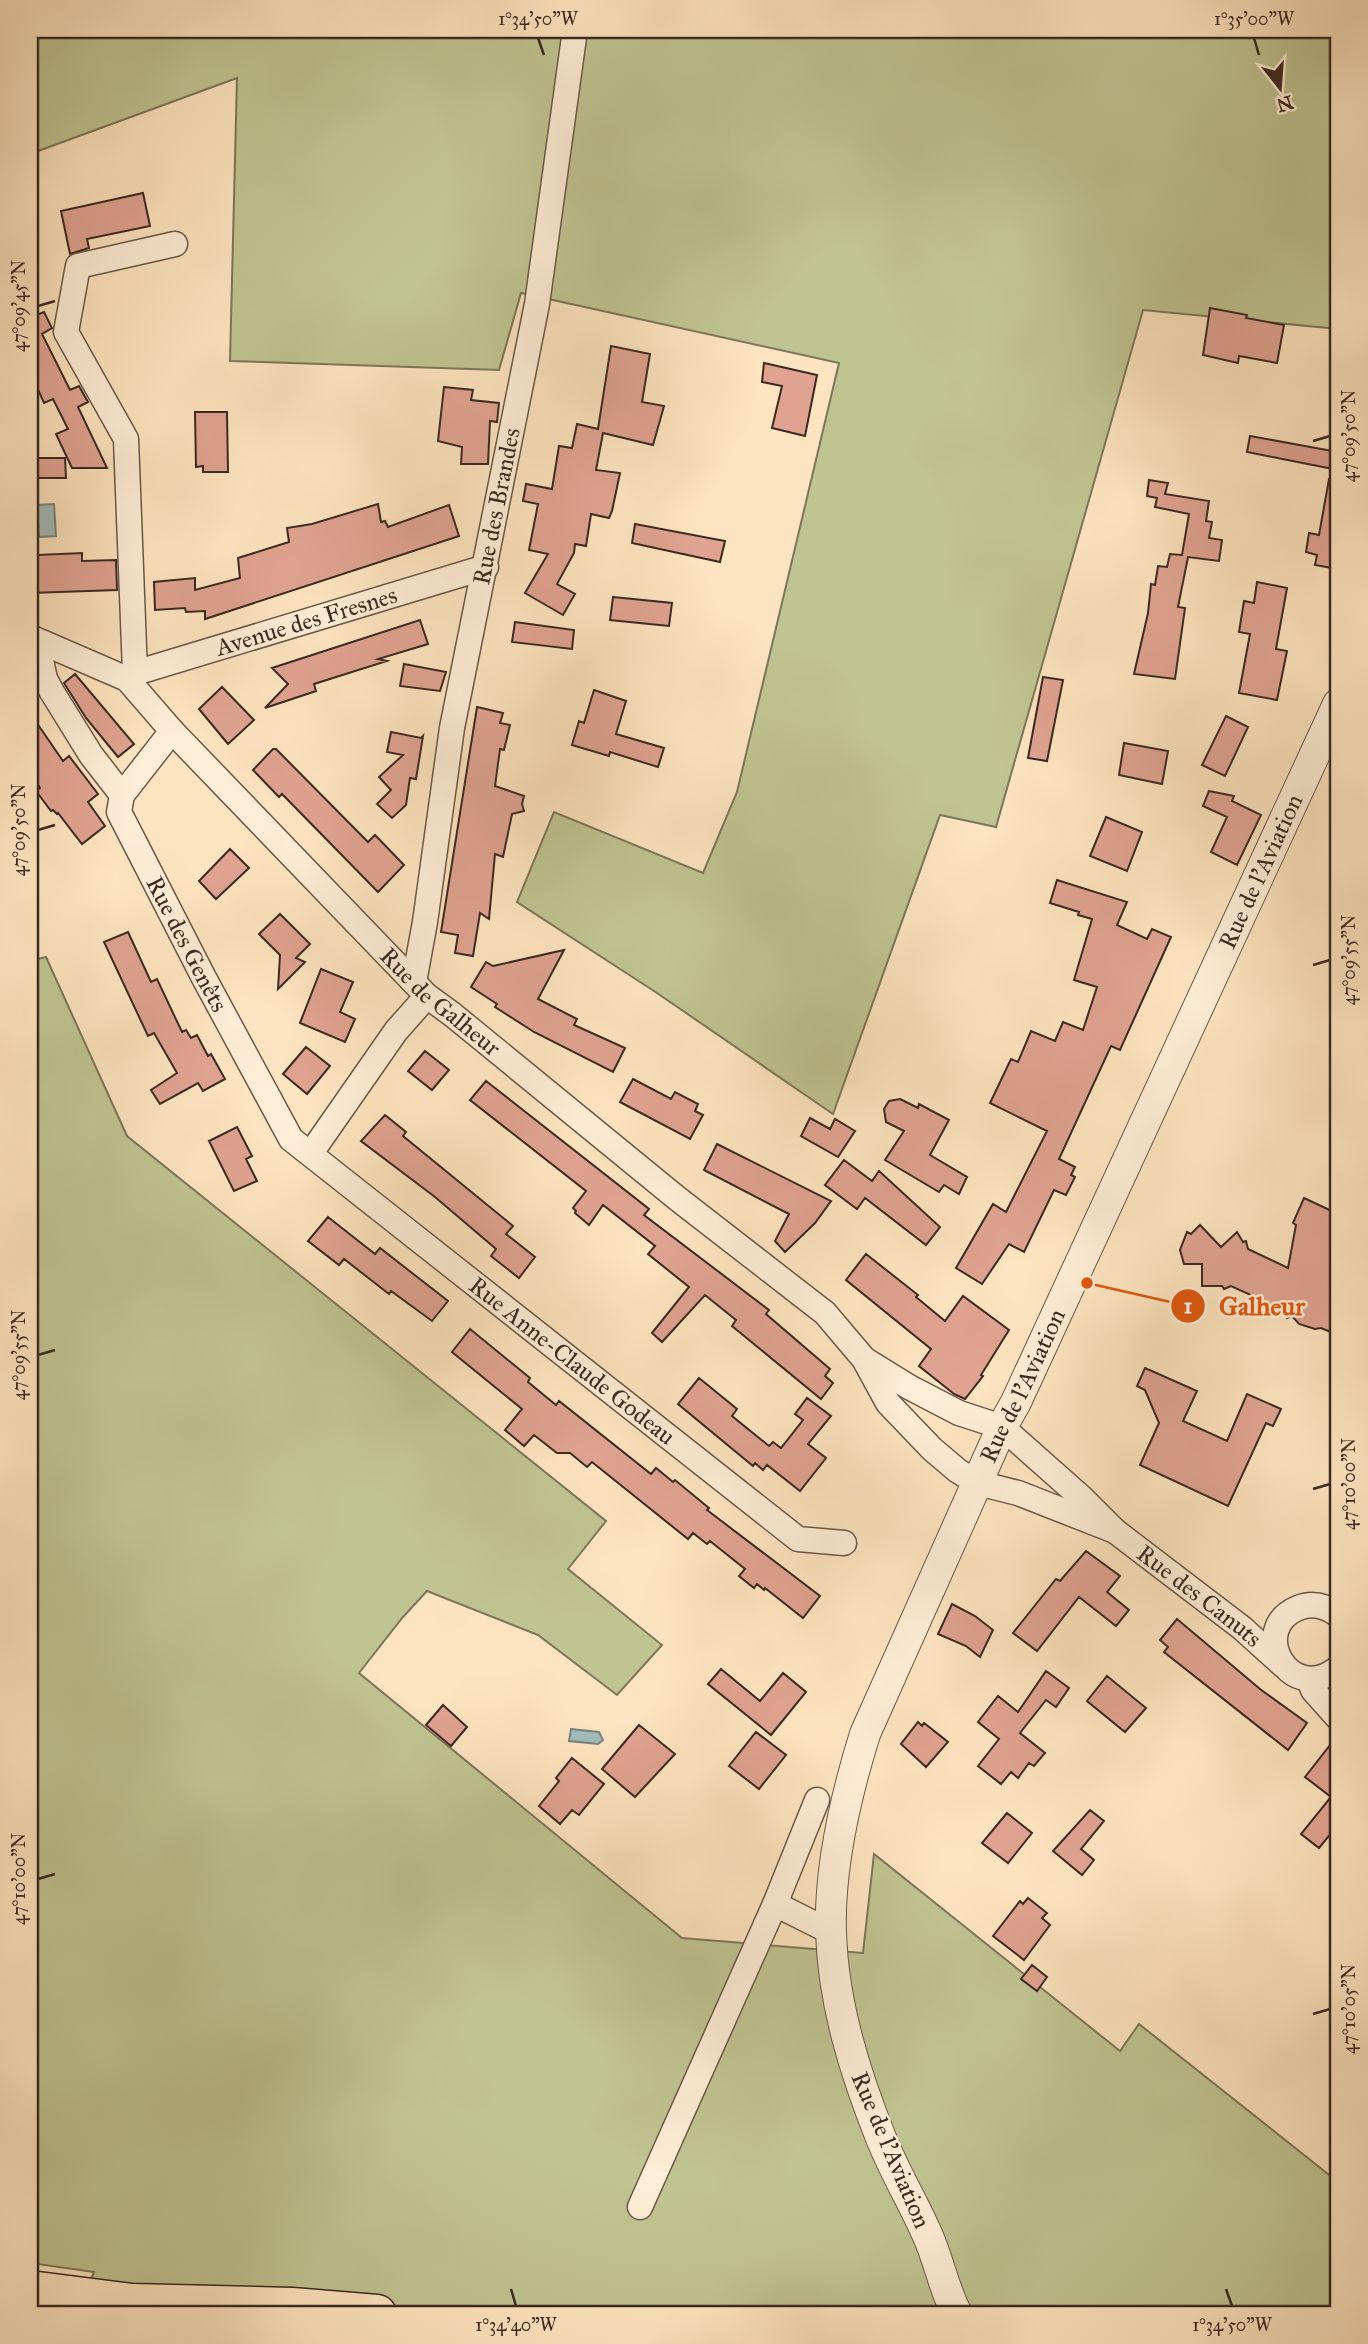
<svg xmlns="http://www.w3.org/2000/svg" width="1368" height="2344" font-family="'IM FELL Great Primer',serif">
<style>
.green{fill:#c0c492;stroke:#7d765a;stroke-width:2}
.water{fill:#a2bcbb;stroke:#78817d;stroke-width:2}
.building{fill:#e0a392;stroke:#3a2921;stroke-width:2}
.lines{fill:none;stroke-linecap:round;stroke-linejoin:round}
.minor-casing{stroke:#6b5849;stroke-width:27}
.tertiary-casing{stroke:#6b5849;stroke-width:32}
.trunk-casing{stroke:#3a2921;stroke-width:41}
.minor{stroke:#feedd6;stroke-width:24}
.tertiary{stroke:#feedd6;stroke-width:30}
.trunk{stroke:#fde4c0;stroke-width:38}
.ticks{fill:none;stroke:#3a2921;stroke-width:2.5}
.labels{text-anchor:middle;stroke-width:5;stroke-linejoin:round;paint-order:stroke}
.street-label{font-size:24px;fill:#3a2921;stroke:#feedd6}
.leader{fill:none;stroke:#df570d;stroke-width:2.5}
.callout-dot{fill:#df570d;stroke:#feedd6;stroke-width:2.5}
.mark-label{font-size:21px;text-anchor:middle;font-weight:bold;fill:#fff}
.callout-label{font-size:26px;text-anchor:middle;font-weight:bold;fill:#df570d;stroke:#feedd6;stroke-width:5;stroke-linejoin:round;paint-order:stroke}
.neatline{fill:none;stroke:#3a2921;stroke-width:2.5}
.ticks-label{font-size:18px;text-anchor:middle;fill:#3a2921}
</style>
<rect width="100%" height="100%" fill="#fde4c0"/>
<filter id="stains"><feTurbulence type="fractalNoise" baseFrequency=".00286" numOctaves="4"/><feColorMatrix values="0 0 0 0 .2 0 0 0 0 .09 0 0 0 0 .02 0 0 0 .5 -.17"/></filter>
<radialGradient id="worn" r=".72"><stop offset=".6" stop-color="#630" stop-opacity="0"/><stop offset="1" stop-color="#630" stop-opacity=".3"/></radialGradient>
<path class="green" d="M30 30H1338V329L1143 310 996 827 940 815 833 1114 657 993 517 902 554 812 703 873 737 792 839 363 521 293 499 370 230 361 237 78 30 154Z
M46 957 127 1136 606 1521 568 1569 662 1645 617 1695 538 1635 427 1591 403 1617 359 1673 682 1938 863 1953 874 1854 1120 2051 1139 2024 1338 2182V2314H75L94 2272 30 2263V961Z"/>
<path class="water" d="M54 504 56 536 39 537 37 505Z
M571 1729 599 1732 603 1740 598 1744 569 1741Z"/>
<path class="building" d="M143 193 150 226 87 239 89 248 70 254 61 211Z
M30 308 34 316 44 312 52 328 42 334 70 390 79 386 84 395 88 402 78 407 107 468H72L56 434 68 429 53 399 44 403 30 372Z
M1210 308 1247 315 1246 318 1284 325 1277 363 1239 356 1238 363 1203 355Z
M611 346 650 354 642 402 664 406 653 445 603 433 596 470 620 473 612 511 609 518 591 514 586 546 575 544 574 553 557 584 575 594 563 615 525 593 548 554 529 550 538 504 523 501 526 484 552 489 559 446 572 448 577 424 598 429Z
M764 363 817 375 805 436 772 428 782 386 762 382Z
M444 387 473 390 471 400 499 403 497 422 490 421 488 464H461L462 447 438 441Z
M195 412H227L228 472H203V466L196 467Z
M1250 436 1338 452V470L1247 452Z
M30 458H65L66 478H30Z
M1329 479H1338V569L1315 565 1317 555 1306 552 1309 533 1319 535Z
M1149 480 1168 483 1165 494 1209 501 1206 521 1212 522 1209 538 1222 540 1219 561 1188 557 1178 607 1185 608 1175 679 1134 674 1148 613 1151 584 1155 585 1158 566 1167 567 1170 554 1182 555 1189 514 1155 507 1157 498 1147 496Z
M378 504 381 522 385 521 388 527 449 505 459 536 205 619V611L186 612 185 608 155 610 154 582 195 578V590L240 578 238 558 289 542 287 528 312 524Z
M635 524 725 541 720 562 632 543Z
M82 553V561L116 560 117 590 30 593V566L38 565V555Z
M1257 582 1287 588 1276 649 1287 651 1277 700 1239 693 1250 634 1239 632 1244 601 1254 603Z
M613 597 672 603 669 626 610 620Z
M420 620 428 644 378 659 387 661 314 684 316 691 265 708 288 684 272 668Z
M515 622 574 630 572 649 512 642Z
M404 664 446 672 440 691 400 686Z
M75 674 134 744 118 757 86 718 64 683Z
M1043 677 1063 680 1047 761 1028 758Z
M222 687 254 720 228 744 199 709Z
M594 690 626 701 616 734 664 748 658 767 610 752 609 756 572 745 579 721 584 723Z
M477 707 503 713 500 723 510 725 504 750 500 749 495 786 524 796 522 804 524 811 512 814 503 857 495 854 489 919 480 913 473 956 455 953 458 935 441 932Z
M30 713 63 761 69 756 98 794 88 802 105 826 82 844 58 813 57 814 53 810 51 811 36 791 40 788 30 772Z
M1226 716 1248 727 1225 776 1202 765Z
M391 732 421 738 423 736 416 779 410 778 406 805 392 818 377 804 391 790 379 777 403 755 387 752Z
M1124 743 1168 751 1162 784 1119 775Z
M273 749H276L368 842 375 835 404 865 378 892 282 794 279 797 253 770Z
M1209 791 1234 796 1232 801 1261 815 1237 865 1211 852 1227 817 1203 806Z
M1106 817 1142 832 1127 871 1090 856Z
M230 849 249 868 216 899 199 881Z
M1057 880 1127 902 1117 925 1147 939 1152 929 1171 937 1120 1050 1111 1046 1059 1159 1075 1167 1071 1175 1075 1177 1066 1195 1054 1190 1024 1252 1009 1244 982 1284 956 1268 993 1204 1006 1212 1047 1131 990 1103 1011 1059 1018 1062 1031 1031 1055 1041 1063 1022 1083 1030 1097 987 1074 980 1092 919 1078 915 1079 912 1050 903Z
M280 914 310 944 296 958 305 962 278 989 280 955 259 934Z
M128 932 151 982 157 979 182 1032 186 1030 191 1038 197 1035 208 1056 211 1054 225 1079 203 1091 198 1083 160 1104 151 1090 177 1073 154 1033 148 1036 104 942Z
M564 950 538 999 577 1019 574 1025 625 1048 613 1072 534 1032 495 1007 497 1004 471 987 486 962 493 966Z
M321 969 353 982 340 1012 355 1019 345 1042 300 1023Z
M306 1047 330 1066 307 1094 283 1074Z
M425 1051 449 1070 432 1090 408 1071Z
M633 1079 671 1099 675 1092 698 1104 695 1111 703 1115 690 1139 620 1102Z
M486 1081 649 1209 644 1215 769 1310 766 1314 830 1369 825 1376 833 1383 821 1399 732 1326 736 1320 705 1295 662 1342 652 1333 689 1287 648 1254 655 1246 603 1205 589 1225 575 1213 576 1211 573 1208 586 1191 470 1100Z
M900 1099 918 1108 919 1104 949 1120 930 1155 967 1177 959 1194 944 1185 939 1192 885 1160 904 1131 886 1122 884 1109 889 1101Z
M385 1115 406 1132 403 1136 513 1226 506 1234 535 1257 519 1278 491 1256 496 1249 435 1197 361 1141Z
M810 1118 830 1129 835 1119 855 1131 838 1157 801 1136Z
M237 1127 252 1156 246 1159 257 1181 234 1191 209 1141Z
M717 1144 831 1201 815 1223 785 1252 775 1241 789 1214 704 1170Z
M844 1160 872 1181 879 1171 940 1227 926 1245 865 1198 857 1209 825 1185Z
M1304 1198 1338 1214V1335L1321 1328 1315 1329 1299 1324 1292 1316 1287 1318 1284 1310 1231 1286 1224 1289 1222 1286H1202V1264H1184L1180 1250 1187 1232 1191 1234 1200 1225 1221 1247 1237 1232 1243 1242 1246 1241 1248 1249 1288 1268 1296 1225 1293 1223Z
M328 1217 375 1254 380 1248 448 1301 432 1321 391 1291 389 1294 344 1259 339 1265 308 1241Z
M866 1254 918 1295 916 1297 945 1321 963 1296 1009 1330 981 1375 983 1376 965 1399 954 1394 919 1366 931 1349 846 1280Z
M470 1329 530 1378 528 1382 556 1405 559 1401 651 1474 656 1468 673 1482 675 1480 709 1508 707 1510 820 1596 803 1618 765 1588 764 1590 757 1584 754 1588 739 1576 745 1569 710 1541 707 1544 693 1533 688 1539 592 1462 587 1467 570 1453H557L534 1435 524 1446 505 1430 522 1409 452 1352Z
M1145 1368 1197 1391 1183 1421 1227 1441 1247 1394 1281 1409 1273 1426 1266 1423 1228 1506 1140 1465 1159 1423 1145 1390 1137 1386Z
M699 1378 737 1409 732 1416 769 1446 773 1442 781 1448 803 1420 795 1414 807 1398 831 1416 808 1444 826 1458 800 1491 767 1465 763 1470 755 1463 753 1466 678 1404Z
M1086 1551 1120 1576 1107 1592 1129 1610 1116 1626 1079 1597 1037 1651 1013 1633 1056 1579 1060 1581Z
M952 1604 975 1616 993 1630 980 1657 966 1646 938 1634Z
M1177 1619 1260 1689 1307 1723 1288 1750 1164 1652 1168 1647 1160 1640Z
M721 1669 760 1701 783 1673 806 1692 771 1735 708 1684Z
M1046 1671 1069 1688 1056 1707 1046 1700 1020 1733 1045 1753 1034 1766 1029 1763 1018 1778 1011 1772 1001 1784 978 1766 999 1739 978 1722 998 1696 1018 1712Z
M1107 1676 1146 1708 1125 1732 1087 1701Z
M443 1705 467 1727 451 1746 426 1725Z
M918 1722 922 1726 924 1723 948 1742 926 1767 901 1744Z
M639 1725 675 1754 635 1797 602 1769Z
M756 1732 786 1755 759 1789 729 1766Z
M1338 1735V1825L1319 1848 1301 1834 1331 1797 1305 1777Z
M572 1758 604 1784 579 1815 572 1810 560 1824 539 1806 559 1781 556 1778Z
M1090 1810 1104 1821 1081 1849 1094 1860 1082 1875 1053 1851Z
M1007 1813 1032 1833 1008 1863 982 1843Z
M1028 1898 1047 1913 1042 1918 1050 1925 1024 1960 993 1936 1020 1901 1023 1904Z
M1032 1965 1047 1977 1037 1991 1021 1979Z"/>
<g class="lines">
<g class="minor-casing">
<g id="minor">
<path id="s1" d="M30 637 127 679 172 731 427 996 453 1015 678 1199 825 1313 864 1359 888 1403 932 1449 958 1471 978 1483 1018 1493 1115 1531"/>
<path d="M37 641 45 679 52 692 91 755 122 795"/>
<path d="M135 673 126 439 66 332 78 266 175 244"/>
<path id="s2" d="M127 679 135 673 486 567"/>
<path id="s3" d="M172 731 122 795 119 812 204 978 291 1139 798 1539 844 1543"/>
<path id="s4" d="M414 982 425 922 452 728 537 304 575 30"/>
<path d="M311 1153 396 1031 427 996"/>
<path id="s5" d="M867 1361 909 1387 959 1413 1002 1427 1082 1498 1115 1531 1242 1628 1283 1665"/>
<path d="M1338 1615C1326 1606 1313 1602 1298 1608 1247 1629 1290 1707 1338 1668"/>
<path d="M1309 1679 1313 1690 1338 1718"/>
<path d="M775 1904 831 1932"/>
<path d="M640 2207 775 1904 817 1800"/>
</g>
</g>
<g class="tertiary-casing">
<g id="tertiary">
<path id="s6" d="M957 2314C944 2290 939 2260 927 2234 913 2202 894 2171 881 2138 855 2073 833 2003 831 1932 829 1868 846 1795 865 1734L1002 1427 1016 1402 1338 704"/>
</g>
</g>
<g class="trunk-casing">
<path id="trunk" d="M30 2290 132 2303 292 2307 377 2314"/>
</g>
<use href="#minor" class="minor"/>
<use href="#tertiary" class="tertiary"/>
<use href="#trunk" class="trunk"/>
</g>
<path class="ticks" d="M538 38 544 55M1254 38 1259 55M38 306 55 301M1313 441 1330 436M38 830 55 825M1313 965 1330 960M38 1355 55 1350M1313 1489 1330 1484M38 1879 55 1874M1313 2014 1330 2009M511 2289 516 2306M1226 2289 1232 2306"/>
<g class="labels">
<g class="street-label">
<text dy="8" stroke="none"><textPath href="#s4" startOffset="483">Rue des Brandes</textPath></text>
<text dy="8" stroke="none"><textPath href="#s2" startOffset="189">Avenue des Fresnes</textPath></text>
<text dy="8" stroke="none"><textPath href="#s6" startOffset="1556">Rue de l'Aviation</textPath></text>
<text dy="8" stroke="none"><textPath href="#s3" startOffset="247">Rue des Genêts</textPath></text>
<text dy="8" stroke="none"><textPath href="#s1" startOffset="556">Rue de Galheur</textPath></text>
<text dy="8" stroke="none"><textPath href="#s3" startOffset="826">Rue Anne-Claude Godeau</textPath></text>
<text dy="8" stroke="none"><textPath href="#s6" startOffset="989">Rue de l'Aviation</textPath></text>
<text dy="8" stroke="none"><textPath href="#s5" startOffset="411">Rue des Canuts</textPath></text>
<text transform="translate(891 2150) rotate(67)" y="8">Rue de l'Aviation</text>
</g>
</g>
<path class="leader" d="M1087 1283L1188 1306"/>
<g class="callout-dot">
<circle cx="1087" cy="1283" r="7"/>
<circle cx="1188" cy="1306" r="18"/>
</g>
<g class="mark-label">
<text x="1188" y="1313">1</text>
</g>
<g class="callout-label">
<text x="1262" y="1315">Galheur</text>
</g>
<rect width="1368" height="2344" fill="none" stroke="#fde4c0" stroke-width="77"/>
<g transform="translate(1280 88) rotate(163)" stroke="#feedd6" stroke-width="5" paint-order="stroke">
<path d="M0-5L12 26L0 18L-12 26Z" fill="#3a2921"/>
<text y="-10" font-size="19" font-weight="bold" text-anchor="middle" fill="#3a2921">N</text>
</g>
<rect x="38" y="38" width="1292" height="2268" class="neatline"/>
<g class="ticks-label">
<text x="538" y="25">1°34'50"W</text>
<text x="1254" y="25">1°35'00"W</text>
<text transform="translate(19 306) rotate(-90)" y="6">47°09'45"N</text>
<text transform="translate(1349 436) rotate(-90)" y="6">47°09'50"N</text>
<text transform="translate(19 830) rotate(-90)" y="6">47°09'50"N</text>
<text transform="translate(1349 960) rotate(-90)" y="6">47°09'55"N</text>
<text transform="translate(19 1355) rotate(-90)" y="6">47°09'55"N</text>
<text transform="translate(1349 1484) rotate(-90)" y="6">47°10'00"N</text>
<text transform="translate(19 1879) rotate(-90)" y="6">47°10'00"N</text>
<text transform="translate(1349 2009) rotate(-90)" y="6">47°10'05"N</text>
<text x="516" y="2331">1°34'40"W</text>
<text x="1232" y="2331">1°34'50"W</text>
</g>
<rect width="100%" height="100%" filter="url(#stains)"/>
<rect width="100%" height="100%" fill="url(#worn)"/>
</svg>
